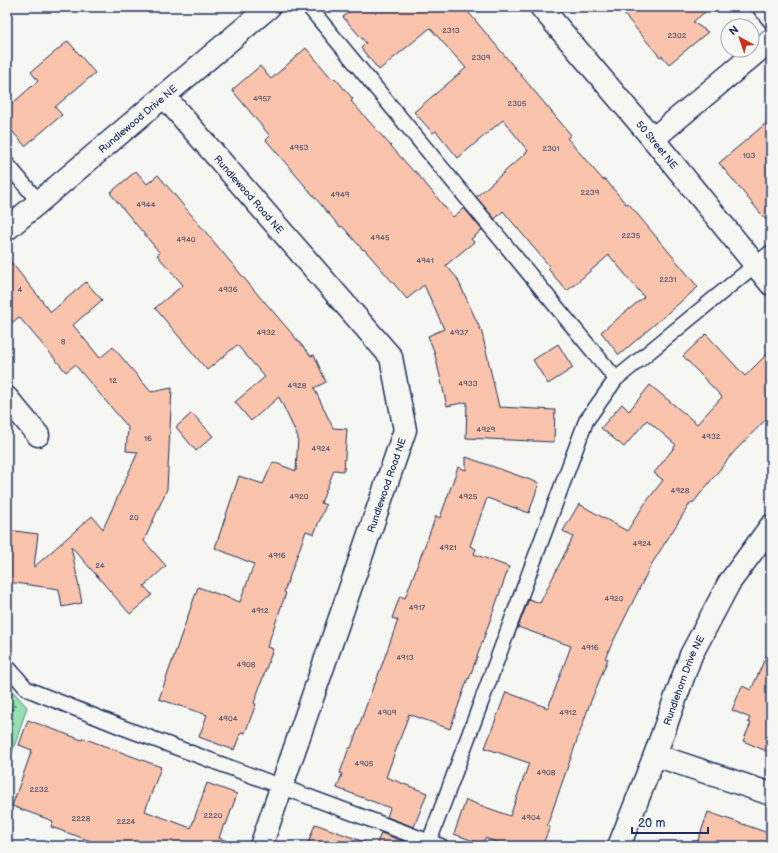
<svg xmlns="http://www.w3.org/2000/svg" width="778" height="853" font-family="'Balsamiq Sans',sans-serif">
<style>
.green{fill:#97e0af;stroke:#598886}
.building{fill:#f9c4ab;stroke:#1b2f5e}
.lines{fill:none;stroke-linecap:round;stroke-linejoin:round}
.lane-casing{stroke:#1b2f5e;stroke-width:17}
.street-casing{stroke:#1b2f5e;stroke-width:25}
.secondary-casing{stroke:#1b2f5e;stroke-width:25}
.path{stroke:#1b2f5e;stroke-width:2.5;stroke-dasharray:1 3;stroke-linecap:butt}
.lane{stroke:#f6f6f2;stroke-width:14}
.street{stroke:#f6f6f2;stroke-width:22}
.secondary{stroke:#f6f6f2;stroke-width:22}
.labels{text-anchor:middle;stroke-width:3.5;stroke-linejoin:round;paint-order:stroke}
.number-label{font-size:8px;fill:#525471}
.street-label{font-size:10px;fill:#1b2f5e;stroke:#f6f6f2}
</style>
<rect width="100%" height="100%" fill="#f6f6f2"/>
<filter id="ink" filterUnits="userSpaceOnUse"><feTurbulence type="fractalNoise" baseFrequency=".025" numOctaves="2"/><feDisplacementMap in="SourceGraphic" scale="8" xChannelSelector="R" yChannelSelector="G"/><feConvolveMatrix kernelMatrix="1 2 1 2 8 2 1 2 1" color-interpolation-filters="sRGB"/></filter>
<g filter="url(#ink)">
<path class="green" d="M7 685 27 707 7 769Z"/>
<path class="building" d="M355 7H464L571 135 567 138 603 180 605 179 626 204 628 203 698 287 619 355 601 332 644 297 609 255 567 291 548 269 550 267 503 211 495 219 476 197 528 151 503 120 458 158 436 131 433 133 414 112 466 68 430 28 379 70 361 48 366 43 343 17Z
M618 7H711L693 22 708 32 669 64 662 56 660 57Z
M68 41 95 73 55 107 62 115 25 146 7 125V108L38 81 31 72Z
M306 48 333 80 335 78 353 99 351 101 414 172 415 171 453 217 464 208 482 230 471 239 474 242 446 265 457 278 482 333 499 407 555 410 554 442 466 438 467 402 447 406 434 351 428 336 444 329 424 285 407 299 364 249 363 250 342 226 340 227 266 140 270 136 232 90 260 66 271 79Z
M771 119V226L719 163Z
M136 171 147 184 158 175 264 302V301L311 356 314 355 326 382 314 388 333 428 347 429 344 471 334 470 321 503 326 505 314 534 306 531 284 592 286 593 267 647 273 649 254 703 256 704 245 733 241 732 234 750 199 737 207 715 159 699 198 587 240 602 254 564 215 548 239 476 263 484 273 462 296 471 298 437 279 397 251 421 235 402 265 377 237 345 207 370 155 308 183 285 157 255 160 253 110 193Z
M7 257 51 312 86 282 102 300 73 325 100 358 113 347 151 392 172 388 167 489 144 541 166 566 144 586 152 595 130 614 71 546 82 603 62 607 59 589 7 582V530L38 534 34 567 92 516 103 529 138 452 126 451 128 427 75 365 66 372 19 317 7 327Z
M706 334 745 376 771 350V414L733 453 693 503 691 502 651 565 605 658 608 659 589 706 547 826 550 827 542 846H508L485 838 482 844 454 834 466 800 510 816 529 763 485 748 506 692 548 708 571 646 518 627 529 599 540 603 573 537 563 531 579 504 627 531 644 505 663 480 654 473 676 445 647 420 624 447 601 428 622 404 629 411 650 385 697 424 722 397 683 356Z
M558 344 573 368 548 384 533 360Z
M192 413 213 436 196 451 176 427Z
M466 457 539 483 529 513 487 498 470 546 476 549 474 554 509 567 482 643 469 679 468 678 450 729 409 714 386 777 427 793 414 827 387 817 390 808 337 788 342 774 340 773 349 748H351L374 684H375L398 620 392 618 400 596 405 598 436 516 440 518 458 467 466 470Z
M771 645V753L743 741 751 723 748 722 750 718 732 710 742 686 751 690Z
M28 720 82 740 83 738 161 767 145 811 191 828 207 783 237 794 226 825 224 824 219 838 235 844 234 846H105L51 827 53 821 12 806 32 750 19 745Z
M708 812 771 834V846H696Z
M315 824 370 844 369 846H307Z
M381 833 408 843 407 846H376Z"/>
<g class="lines">
<g class="lane-casing">
<path id="lane" d="M309 7 616 379
M759 7 771 22
M7 164 39 202
M7 666 27 689 124 728 441 846
M429 842 586 421 616 379 771 252"/>
</g>
<g class="street-casing">
<g id="street">
<path id="s1" d="M541 7 653 139 771 284"/>
<path id="s2" d="M164 96 391 357 405 430 261 846"/>
<path d="M653 139 771 40"/>
<path id="s3" d="M7 229 269 7"/>
<path d="M7 398 38 435"/>
<path d="M655 755 771 794"/>
</g>
</g>
<g class="secondary-casing">
<g id="secondary">
<path id="s4" d="M619 846 655 755 691 655 729 583 771 526"/>
</g>
</g>
<path class="path" d="M7 716 15 705"/>
<use href="#lane" class="lane"/>
<use href="#street" class="street"/>
<use href="#secondary" class="secondary"/>
</g>
</g>
<g class="labels">
<g class="number-label">
<text x="451" y="33">2313</text>
<text x="677" y="38">2302</text>
<text x="481" y="60">2309</text>
<text x="262" y="101">4957</text>
<text x="517" y="106">2305</text>
<text x="299" y="150">4953</text>
<text x="551" y="151">2301</text>
<text x="749" y="158">103</text>
<text x="590" y="195">2239</text>
<text x="340" y="197">4949</text>
<text x="146" y="207">4944</text>
<text x="631" y="238">2235</text>
<text x="380" y="240">4945</text>
<text x="186" y="242">4940</text>
<text x="425" y="263">4941</text>
<text x="668" y="282">2231</text>
<text x="20" y="292">4</text>
<text x="228" y="292">4936</text>
<text x="266" y="335">4932</text>
<text x="459" y="335">4937</text>
<text x="63" y="344">8</text>
<text x="113" y="383">12</text>
<text x="468" y="386">4933</text>
<text x="297" y="388">4928</text>
<text x="486" y="432">4929</text>
<text x="711" y="439">4932</text>
<text x="148" y="441">16</text>
<text x="321" y="451">4924</text>
<text x="680" y="493">4928</text>
<text x="299" y="499">4920</text>
<text x="468" y="499">4925</text>
<text x="134" y="520">20</text>
<text x="642" y="546">4924</text>
<text x="448" y="550">4921</text>
<text x="277" y="558">4916</text>
<text x="100" y="568">24</text>
<text x="614" y="601">4920</text>
<text x="417" y="610">4917</text>
<text x="260" y="613">4912</text>
<text x="590" y="650">4916</text>
<text x="405" y="660">4913</text>
<text x="246" y="667">4908</text>
<text x="387" y="715">4909</text>
<text x="568" y="715">4912</text>
<text x="228" y="721">4904</text>
<text x="364" y="766">4905</text>
<text x="546" y="775">4908</text>
<text x="39" y="792">2232</text>
<text x="213" y="818">2220</text>
<text x="531" y="820">4904</text>
<text x="81" y="821">2228</text>
<text x="126" y="824">2224</text>
</g>
<g class="street-label">
<text dy="4" stroke="none"><textPath href="#s3" startOffset="171">Rundlewood Drive NE</textPath></text>
<text dy="4" stroke="none"><textPath href="#s1" startOffset="180">50 Street NE</textPath></text>
<text dy="4" stroke="none"><textPath href="#s2" startOffset="130">Rundlewood Road NE</textPath></text>
<text transform="translate(386 485) rotate(-71)" y="4">Rundlewood Road NE</text>
<text dy="4" stroke="none"><textPath href="#s4" startOffset="178">Rundlehorn Drive NE</textPath></text>
</g>
</g>
<rect width="778" height="853" fill="none" stroke="#f6f6f2" stroke-width="24"/>
<rect x="12" y="12" width="754" height="829" fill="none" stroke="#1b2f5e" stroke-width="1.5" filter="url(#ink)"/>
<g transform="translate(740 38) rotate(320)"><circle r="19" fill="#f6f6f2" stroke="#9ea6b7"/>
<path d="M0-3L7 15L0 10L-7 15Z" fill="#c8321e"/>
<text y="-6" font-size="11" font-weight="bold" text-anchor="middle" fill="#1b2f5e">N</text>
</g>
<path d="M632 827v6h76v-6" fill="none" stroke="#1b2f5e" stroke-width="2"/>
<text x="638" y="827" font-size="12" fill="#1b2f5e" stroke="#f6f6f2" stroke-width="3" paint-order="stroke">20 m</text>
</svg>
